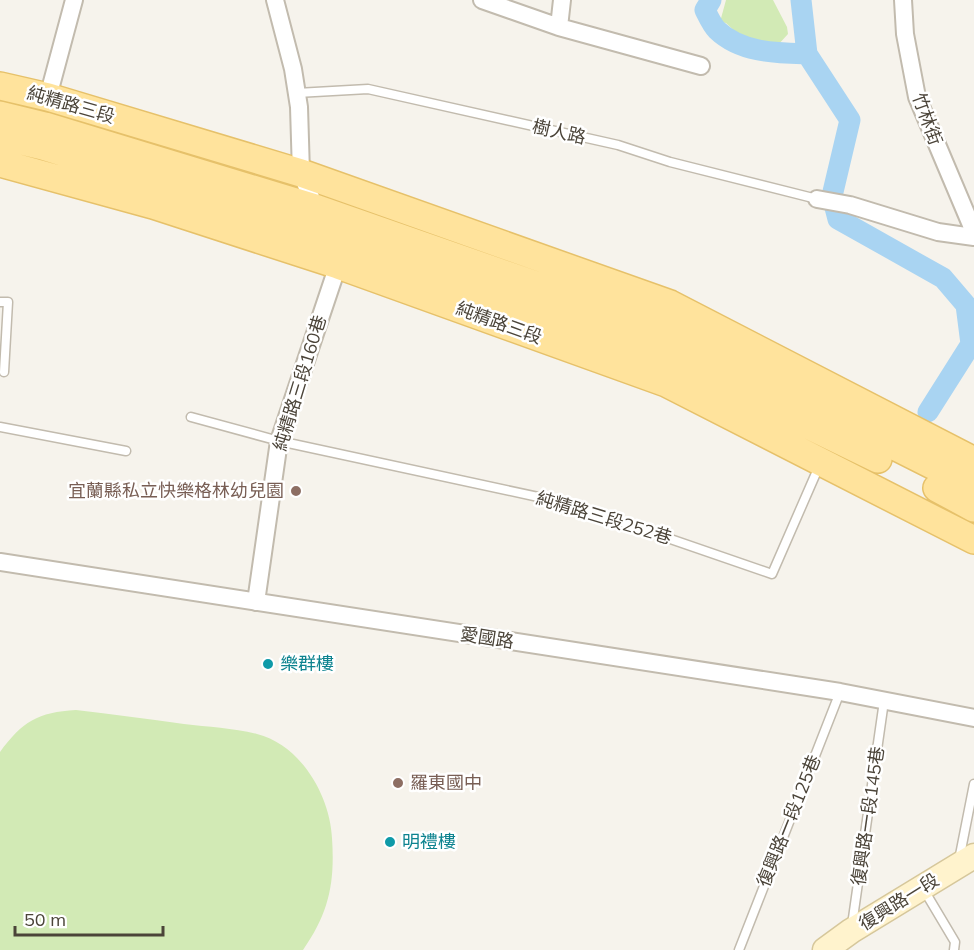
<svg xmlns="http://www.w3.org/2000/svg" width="974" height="950" font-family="Mulish,'Noto Sans TC',sans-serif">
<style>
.green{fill:#d2eab5}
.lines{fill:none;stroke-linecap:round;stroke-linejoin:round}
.canal{stroke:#a9d4f2;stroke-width:21}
.lane-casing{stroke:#c2bbae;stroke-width:11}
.street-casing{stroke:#c2bbae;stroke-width:20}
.secondary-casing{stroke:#d6c79b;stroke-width:27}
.primary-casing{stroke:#e6c16a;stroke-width:30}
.lane{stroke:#fff;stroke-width:8}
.street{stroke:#fff;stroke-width:16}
.secondary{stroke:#fff3cd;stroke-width:24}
.primary{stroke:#ffe39c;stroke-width:27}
.education-dot{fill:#8d6e63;stroke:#fff;stroke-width:2}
.culture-dot{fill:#0f9aa8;stroke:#fff;stroke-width:2}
.labels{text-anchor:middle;stroke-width:5;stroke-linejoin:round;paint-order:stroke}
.street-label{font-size:18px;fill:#4b4439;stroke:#fff}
.education-label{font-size:18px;fill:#785e54;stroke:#fff;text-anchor:end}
.culture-label{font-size:18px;fill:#0d838f;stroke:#fff;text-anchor:start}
</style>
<rect width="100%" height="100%" fill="#f6f3ec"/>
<path class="green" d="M726 0H773L787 27 788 34 777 46 771 47 742 38 726 23 720 22Z
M76 710C112 714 148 719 184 724 208 727 234 728 257 734 301 745 330 796 332 838 335 883 329 913 303 950H0V752C22 722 38 712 76 710Z"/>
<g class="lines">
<path class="canal" d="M711 0 705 10C708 16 712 25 717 30 741 53 777 53 807 54L850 120 832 196 838 219 943 278 966 305 971 344 928 412
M801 0 807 54"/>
<g class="lane-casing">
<path id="lane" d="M297 93 368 89 618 145 670 162 817 199
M0 302H8L4 372
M191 417 279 441 566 503 772 574 820 464
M0 427 126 451
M959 860 974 784
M924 890 955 942 954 950
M852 925 884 701
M739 950 840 692"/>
</g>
<g class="street-casing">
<path id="street" d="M275 0 293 69 299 107 301 173 317 212
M482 0 559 27
M562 0 559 27 701 66
M903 0 905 34 917 97 974 232
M48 97 74 0
M817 199 850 205 938 232 974 237
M0 562 840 692 974 718
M256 602 279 441 338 265 335 258"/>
</g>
<g class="secondary-casing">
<path id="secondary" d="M825 950 851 931 974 856"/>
</g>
<g class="primary-casing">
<path id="primary" d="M0 86 48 97 301 173 670 304 974 461
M0 115 45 126 315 208 662 329 974 486
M0 136 43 146 324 233 655 351 878 459
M0 163 153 205 338 265 666 383 974 540
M937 488 974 508"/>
</g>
<use href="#lane" class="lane"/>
<use href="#street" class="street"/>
<use href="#secondary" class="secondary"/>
<use href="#primary" class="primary"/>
</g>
<g class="education-dot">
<circle cx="296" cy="491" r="6"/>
<circle cx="398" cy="783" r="6"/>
</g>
<g class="culture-dot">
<circle cx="268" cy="664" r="6"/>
<circle cx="390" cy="842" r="6"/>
</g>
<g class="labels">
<g class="street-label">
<text transform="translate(71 105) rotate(16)" y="6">純精路三段</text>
<text transform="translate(927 119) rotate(70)" y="6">竹林街</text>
<text transform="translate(559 132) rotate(13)" y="6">樹人路</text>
<text transform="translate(499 323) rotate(20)" y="6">純精路三段</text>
<text transform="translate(300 383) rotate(-73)" y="6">純精路三段160巷</text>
<text transform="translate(604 518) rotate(17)" y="6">純精路三段252巷</text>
<text transform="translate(487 638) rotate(9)" y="6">愛國路</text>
<text transform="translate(868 816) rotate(-82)" y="6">復興路一段145巷</text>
<text transform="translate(789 821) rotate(-68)" y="6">復興路一段125巷</text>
<text transform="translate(899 902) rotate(-32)" y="6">復興路一段</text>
</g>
<g class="education-label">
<text x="284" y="497">宜蘭縣私立快樂格林幼兒園</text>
<text x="410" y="789" text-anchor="start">羅東國中</text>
</g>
<g class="culture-label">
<text x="280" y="670">樂群樓</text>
<text x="402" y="848">明禮樓</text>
</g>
</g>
<path d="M15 926v9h148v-9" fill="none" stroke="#4b4439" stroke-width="3"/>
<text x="24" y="926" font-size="18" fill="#4b4439" stroke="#ffffff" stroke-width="4.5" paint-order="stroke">50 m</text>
</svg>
